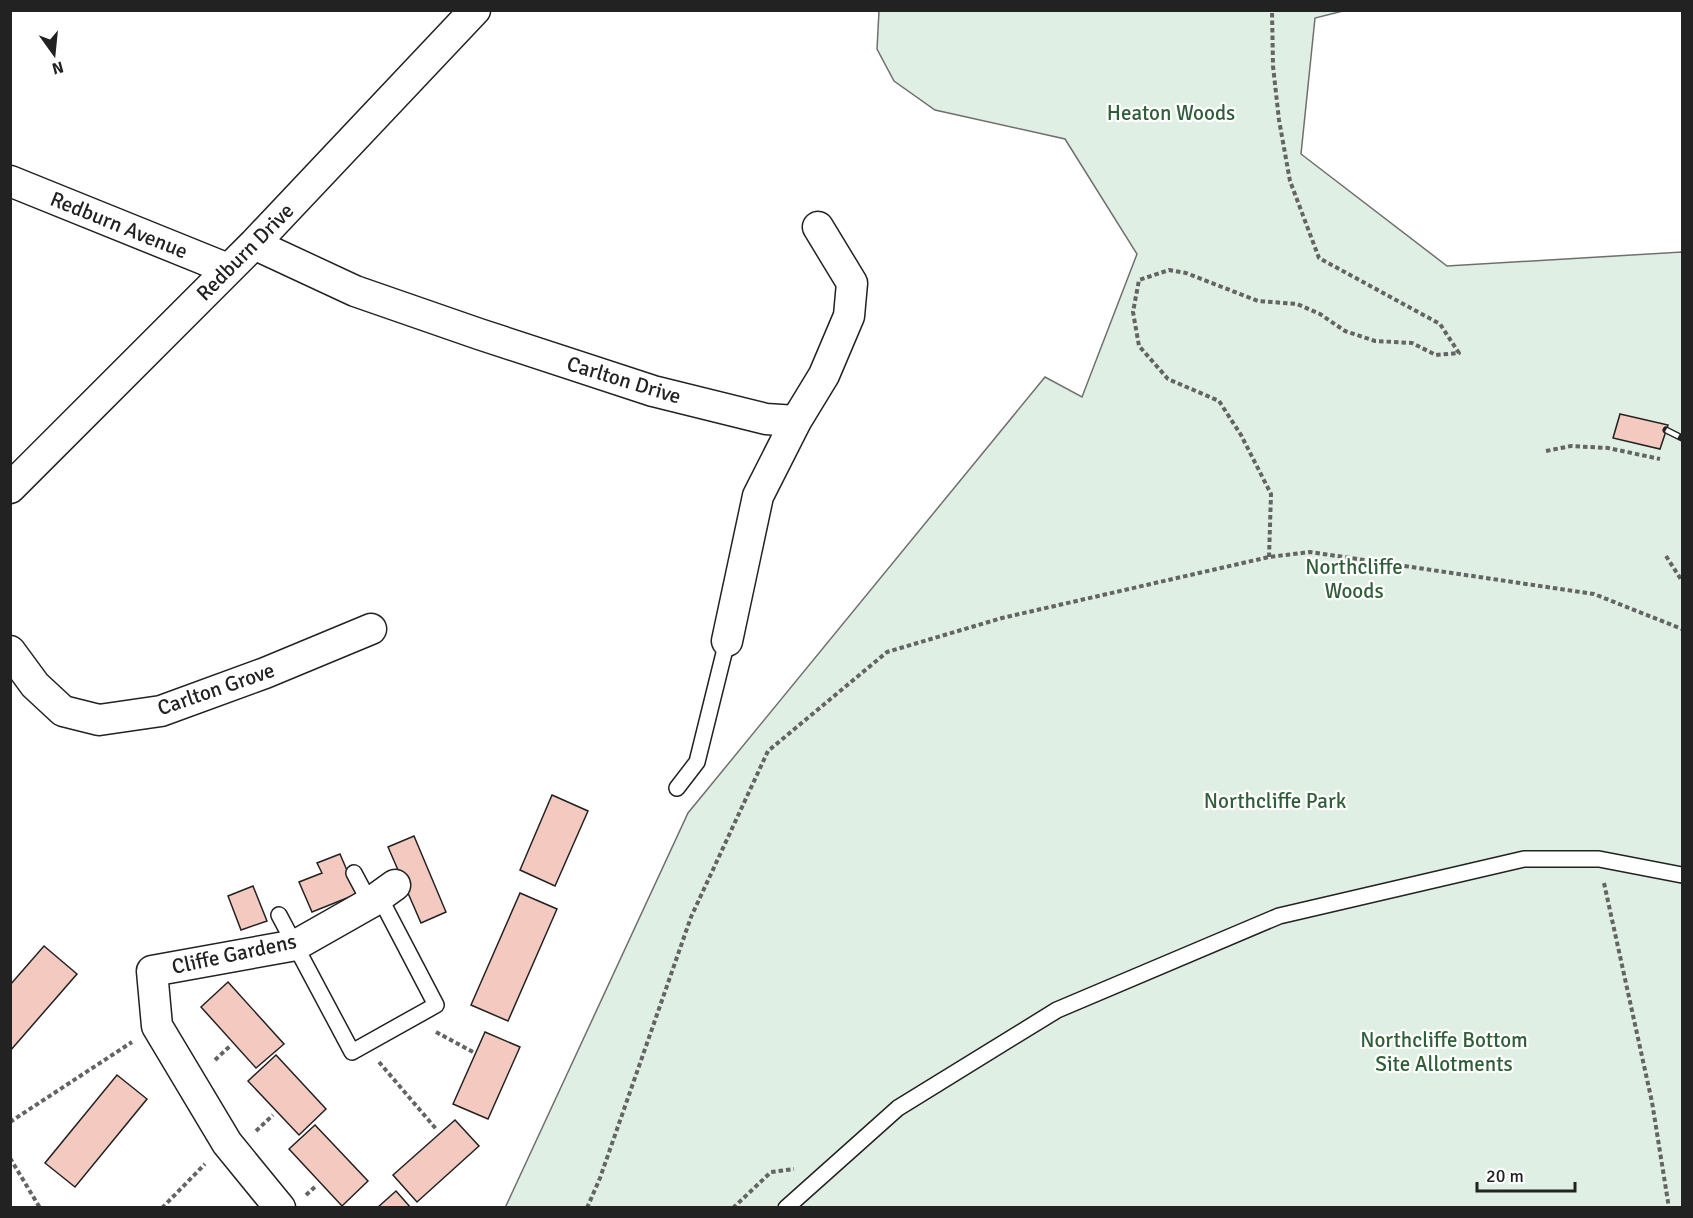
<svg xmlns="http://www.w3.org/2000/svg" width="1693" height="1218" font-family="Signika,sans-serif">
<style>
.green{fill:#e0efe3;stroke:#6f6f6f;stroke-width:1.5}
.building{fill:#f3c9c0;stroke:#222;stroke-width:1.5}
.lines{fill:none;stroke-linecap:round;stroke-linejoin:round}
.service-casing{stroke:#222;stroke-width:18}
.minor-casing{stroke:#222;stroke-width:33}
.path{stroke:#646464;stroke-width:4;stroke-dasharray:4.5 3;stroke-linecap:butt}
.service{stroke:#fff;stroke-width:15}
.minor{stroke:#fff;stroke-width:30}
.rail-casing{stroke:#222;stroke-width:7}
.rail{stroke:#fff;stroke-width:4.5;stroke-dasharray:14;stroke-linecap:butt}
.labels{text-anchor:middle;stroke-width:4.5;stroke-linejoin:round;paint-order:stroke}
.park-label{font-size:21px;fill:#2f5e38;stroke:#fff}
.street-label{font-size:21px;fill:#222;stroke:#fff}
</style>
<rect width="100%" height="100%" fill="#fff"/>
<path class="green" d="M879 11H1343L1315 18 1301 154 1447 266 1682 252V1207L505 1208 688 813 1045 377 1082 397 1137 254 1065 139 935 110 894 81 877 49Z"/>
<path class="building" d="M1620 414 1668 425 1660 449 1613 438Z
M552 795 588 811 555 886 520 870Z
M414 836 446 912 421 923 388 847Z
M340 854 357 894 312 912 299 882 322 873 317 863Z
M253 886 267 921 241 930 228 896Z
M520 893 557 909 508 1021 471 1005Z
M44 946 77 974 10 1051V985Z
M228 982 284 1044 256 1068 201 1007Z
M485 1032 520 1047 488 1119 453 1104Z
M276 1055 326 1109 299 1135 248 1081Z
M117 1075 147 1099 75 1187 45 1163Z
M455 1120 479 1146 417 1202 393 1175Z
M315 1125 368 1181 342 1206 289 1149Z
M396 1191 411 1208H377Z"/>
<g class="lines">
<g class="service-casing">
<path id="service" d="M677 788 697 762 727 641
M354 873 370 903
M279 915 352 1052 436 1005 379 896
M786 1208 898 1108 1057 1010 1279 916 1524 859H1599L1682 875"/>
</g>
<g class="minor-casing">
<path id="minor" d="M10 181 228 269
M254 244 355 291 479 334 653 391 766 419 796 421 824 375 849 316 852 283 818 227
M10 488 254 244 475 10
M727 641 758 496 796 421
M10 651 35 685 63 711 99 720 161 711 265 673 371 629
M280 1208 227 1143 157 1026 152 971 296 945 370 903 395 885"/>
</g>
<path class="path" d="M1546 451 1571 446 1608 448 1660 459
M1666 556 1682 581
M1269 557 1271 494 1241 435 1219 401 1168 379 1139 346 1133 312 1139 280 1169 270 1186 273 1258 301 1297 304 1320 314 1345 331 1375 341 1412 343 1436 355 1459 353 1440 324 1319 258 1290 181 1279 120 1273 66 1272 10
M1604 883 1652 1102 1669 1208
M436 1032 473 1052
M215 1060 230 1046
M379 1062 437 1130
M10 1122 132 1042
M256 1131 273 1115
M10 1158 40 1208
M306 1195 317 1185
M162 1208 205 1164
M587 1208 600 1178 691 917 768 751 887 652 1002 618 1269 557 1310 552 1594 594 1682 629
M733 1208 771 1172 794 1169"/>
<use href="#service" class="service"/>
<use href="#minor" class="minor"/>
<g class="rail-casing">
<path id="rail" d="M1666 430 1682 438"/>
</g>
<use href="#rail" class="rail"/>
</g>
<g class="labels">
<g class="park-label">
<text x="1171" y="120">Heaton Woods</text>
<text x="1354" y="574">Northcliffe<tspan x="1354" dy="24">Woods</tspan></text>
<text x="1275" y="808">Northcliffe Park</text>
<text x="1444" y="1047">Northcliffe Bottom<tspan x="1444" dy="24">Site Allotments</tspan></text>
</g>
<g class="street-label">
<text transform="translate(119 225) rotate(22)" y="7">Redburn Avenue</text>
<text transform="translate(245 252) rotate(-45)" y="7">Redburn Drive</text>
<text transform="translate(624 380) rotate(17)" y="7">Carlton Drive</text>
<text transform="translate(216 689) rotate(-19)" y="7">Carlton Grove</text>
<text transform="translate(234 954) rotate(-12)" y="7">Cliffe Gardens</text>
</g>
</g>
<rect width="1693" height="1218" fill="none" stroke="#222222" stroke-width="24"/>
<g transform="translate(54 54) rotate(165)" stroke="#ffffff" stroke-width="4.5" paint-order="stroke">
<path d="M0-4.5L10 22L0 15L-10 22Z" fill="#222222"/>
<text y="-9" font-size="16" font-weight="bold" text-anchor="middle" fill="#222222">N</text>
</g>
<path d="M1477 1182v9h98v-9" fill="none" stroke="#222222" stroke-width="3"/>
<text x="1486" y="1182" font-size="18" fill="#222222" stroke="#ffffff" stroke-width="4.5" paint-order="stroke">20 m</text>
</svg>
